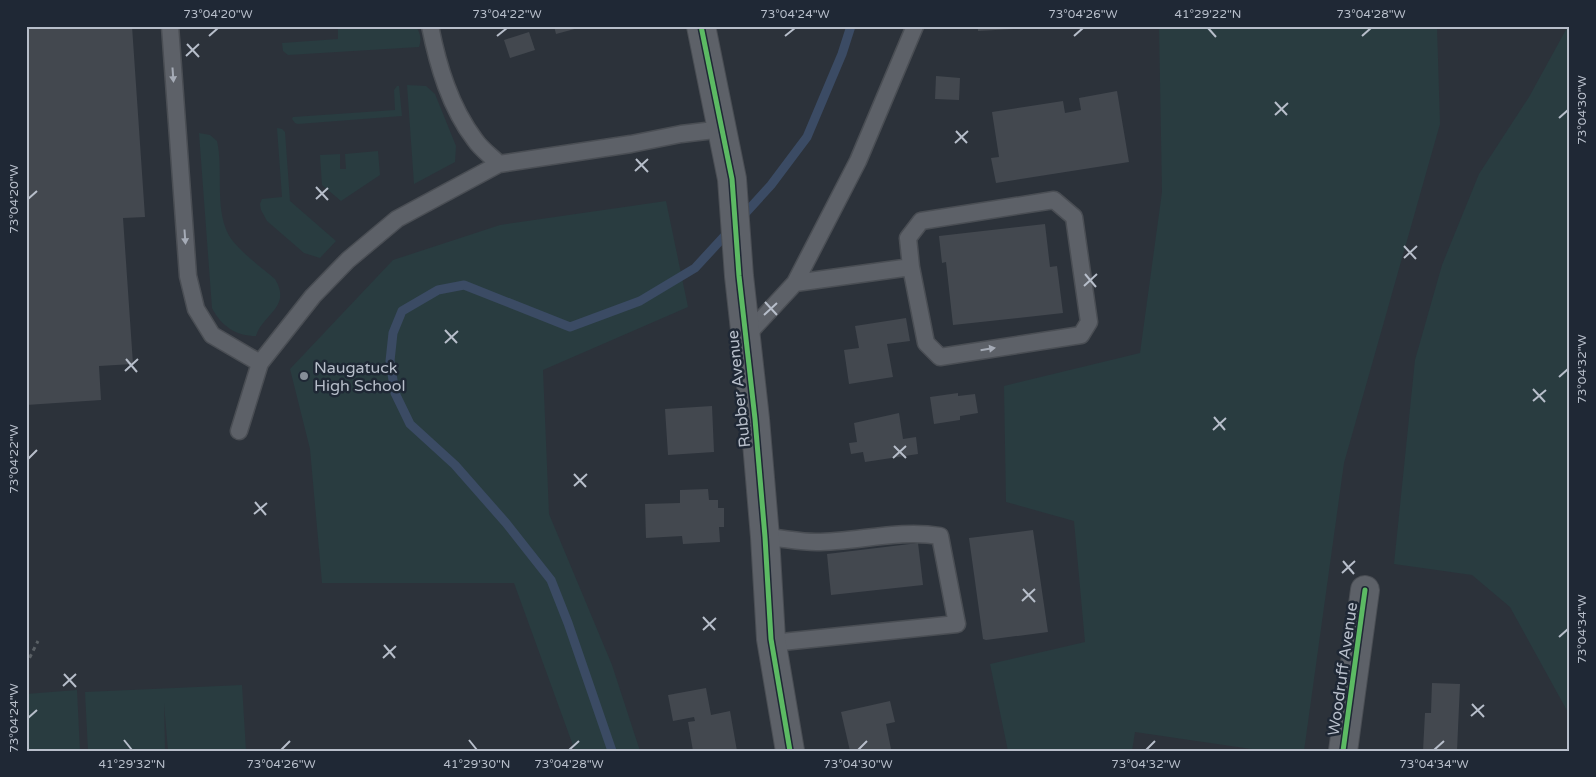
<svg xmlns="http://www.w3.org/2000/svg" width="1596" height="777" font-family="'Varela Round',sans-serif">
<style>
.green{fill:#293c40}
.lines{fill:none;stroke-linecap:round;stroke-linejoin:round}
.stream{stroke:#3b4b64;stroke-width:9}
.building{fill:#43484f}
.service-casing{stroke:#4a4e54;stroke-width:19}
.minor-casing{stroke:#4a4e54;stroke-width:30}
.tertiary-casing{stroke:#4a4e54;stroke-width:30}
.path{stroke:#5a6065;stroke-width:3;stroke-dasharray:4 4;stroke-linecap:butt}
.service{stroke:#5d6168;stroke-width:16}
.minor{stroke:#5d6168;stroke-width:28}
.tertiary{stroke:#5d6168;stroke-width:28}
.cycleway-casing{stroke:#1f2835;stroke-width:8}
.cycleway{stroke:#5cba63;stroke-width:5}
.oneway{fill:#a5abb6}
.ticks{fill:none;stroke:#b7beca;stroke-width:2}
.poi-dot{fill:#868d98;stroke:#1f2835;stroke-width:2}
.labels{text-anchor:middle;stroke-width:5;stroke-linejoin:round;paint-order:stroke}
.poi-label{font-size:16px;fill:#b7beca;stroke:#1f2835;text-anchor:start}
.street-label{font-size:16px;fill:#b7beca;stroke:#1f2835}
.neatline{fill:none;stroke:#b7beca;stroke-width:2}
.ticks-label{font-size:12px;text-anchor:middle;fill:#b7beca}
</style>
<rect width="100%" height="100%" fill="#2c323a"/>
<path class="green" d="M338 26H416C420 33 422 39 419 47L288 55 283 51 282 43 338 39Z
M1159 26H1437L1440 124 1344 463 1304 751H1265L1135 732 1132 751H1008L990 664 1085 642 1074 521 1006 502 1004 386 1140 353 1162 192Z
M1568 26H1570V716L1510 607 1472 575 1394 564 1415 360 1442 265 1479 174 1529 97Z
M407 85 426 86 435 94 456 146 455 162 414 184Z
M397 86H399L402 116 298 124 295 123 292 119 293 117 395 110 394 90Z
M277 128 282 129 285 132 290 201 336 241 320 258 304 253 267 221 261 210 260 204 262 199 282 197Z
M199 133 210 135 217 141C224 171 213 214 232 240 244 255 261 267 275 279 292 307 263 314 256 336 236 336 221 326 212 308Z
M378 151 380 175 341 201 322 185 320 155 340 154V169H346L345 154Z
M666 201 688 307 543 370 549 514 612 665 640 751H575L514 583H322L310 449 290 369 393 260 500 225Z
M242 685 246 751H168L164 703 165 751H88L85 692Z
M77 690 80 751H26V694Z"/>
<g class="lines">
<path class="stream" d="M741 218 771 185 807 137 842 54 851 26
M612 751 568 623 551 580 506 523 455 465 410 424 395 393 390 361 393 333 402 311 438 290 464 285 570 327 640 301 695 268 730 230"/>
</g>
<path class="building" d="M26 26H132L145 217 123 218 133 364 99 366 101 400 26 405Z
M554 26H582V27L556 34Z
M978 26H1029V28L978 31Z
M529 32 535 50 510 58 504 40Z
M936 76 960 78 959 100 935 99Z
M1117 91 1129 162 996 183 991 158 999 157 992 112 1063 101 1065 113 1081 110 1079 98Z
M1045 224 1050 267 1057 266 1063 313 953 325 946 262 942 263 939 236Z
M906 318 910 341 887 344 893 377 849 384 844 350 859 348 855 326Z
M958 393V396L975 394 978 413 960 416V420L934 424 930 397Z
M712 406 714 452 668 455 665 409Z
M899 413 903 439 916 437 918 454 865 462 863 452 851 454 849 443 857 442 854 423Z
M708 489 709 500H718V508H724V527H719L720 542 683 544 682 536 646 538 645 504 680 503V490Z
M1033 530 1048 632 986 640 983 639 969 538Z
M918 543 923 585 831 595 827 554Z
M1432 683 1460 684 1457 751H1423L1425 713H1431Z
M706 688 711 715 730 711 737 751H693L688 722 695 721 694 717 673 721 668 695Z
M890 701 895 722 886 724 891 749 882 751H850L841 712Z"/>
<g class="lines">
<g class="service-casing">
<path id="service" d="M170 26 188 276 196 309 212 335 260 363
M430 26C438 66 450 107 475 140 481 149 491 156 499 164L631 144 681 134 723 129
M795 283 911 267 926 343 940 357 1081 335 1089 322 1074 217 1054 200 921 221 908 238 911 267
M745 337 795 283 858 161 915 26
M239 431 260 363 313 296 348 260 397 219 499 164
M765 537C782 538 799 542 816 542 857 542 899 529 940 536L957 624 772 643"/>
</g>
<g class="minor-casing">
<path id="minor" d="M1343 751 1365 590"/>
</g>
<g class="tertiary-casing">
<path id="tertiary" d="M701 26 732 179 739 276 755 419 765 537 771 639 790 751"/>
</g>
<path class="path" d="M26 665 38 641"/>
<use href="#service" class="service"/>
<use href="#minor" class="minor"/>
<use href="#tertiary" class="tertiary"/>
<g class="cycleway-casing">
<path id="cycleway" d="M701 26 732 179 739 276 755 419 765 537 771 639 790 751
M1343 751 1365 590"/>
</g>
<use href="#cycleway" class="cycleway"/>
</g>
<defs><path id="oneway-solid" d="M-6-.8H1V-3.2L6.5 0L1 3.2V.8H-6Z" transform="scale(1.25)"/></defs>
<g class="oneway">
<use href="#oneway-solid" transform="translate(173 75) rotate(86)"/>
<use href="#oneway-solid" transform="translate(185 237) rotate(86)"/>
<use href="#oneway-solid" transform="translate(988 349) rotate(-9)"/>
</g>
<path class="ticks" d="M1208 28 1216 37M209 36 218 28M497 36 507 28M785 36 795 28M1074 36 1083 28M1362 36 1371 28M187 44 199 57M186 56 199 44M1275 102 1287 115M1275 115 1288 103M1559 118 1568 110M956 131 967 143M955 143 968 131M636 159 648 172M635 171 648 159M316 187 328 200M28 199 37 191M316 199 328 188M1404 246 1416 259M1404 258 1417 246M1085 274 1096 287M1084 286 1097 274M765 302 777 315M764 315 777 303M445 330 457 343M445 343 458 331M126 359 137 372M125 371 138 359M1559 377 1568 369M1533 389 1545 402M1533 401 1546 390M1214 417 1225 430M1213 430 1226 418M894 446 906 458M893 458 906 446M28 459 37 450M574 474 586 487M574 486 587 474M255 502 266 515M254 514 267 503M1343 561 1354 574M1342 573 1355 561M1023 589 1035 602M1022 601 1035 589M703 617 715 630M703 630 716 618M1559 637 1568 629M384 645 395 658M383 658 396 646M64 674 76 687M63 686 76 674M1472 704 1484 717M1471 716 1484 705M28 718 37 710M124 740 132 750M469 740 477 750M281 750 290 741M569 750 579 741M858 750 867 741M1146 750 1155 741M1434 750 1444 741"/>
<circle class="poi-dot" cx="304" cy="376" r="5"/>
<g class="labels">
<g class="poi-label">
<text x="314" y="373">Naugatuck<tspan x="314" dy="18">High School</tspan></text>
</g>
<g class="street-label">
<text transform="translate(738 389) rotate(-96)" y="6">Rubber Avenue</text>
<text transform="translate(1342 669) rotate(-82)" y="6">Woodruff Avenue</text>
</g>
</g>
<rect width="1596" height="777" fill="none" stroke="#1f2835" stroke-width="55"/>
<rect x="28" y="28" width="1540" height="722" class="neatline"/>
<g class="ticks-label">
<text x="218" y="18">73°04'20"W</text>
<text x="507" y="18">73°04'22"W</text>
<text x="795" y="18">73°04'24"W</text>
<text x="1083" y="18">73°04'26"W</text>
<text x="1208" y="18">41°29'22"N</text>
<text x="1371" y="18">73°04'28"W</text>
<text transform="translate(1582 110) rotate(-90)" y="4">73°04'30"W</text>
<text transform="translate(14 199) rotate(-90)" y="4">73°04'20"W</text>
<text transform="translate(1582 369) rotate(-90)" y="4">73°04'32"W</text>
<text transform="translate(14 459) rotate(-90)" y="4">73°04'22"W</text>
<text transform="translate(1582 629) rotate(-90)" y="4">73°04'34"W</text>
<text transform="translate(14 718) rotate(-90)" y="4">73°04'24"W</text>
<text x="132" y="768">41°29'32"N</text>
<text x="281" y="768">73°04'26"W</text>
<text x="477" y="768">41°29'30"N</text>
<text x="569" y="768">73°04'28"W</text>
<text x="858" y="768">73°04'30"W</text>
<text x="1146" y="768">73°04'32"W</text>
<text x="1434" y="768">73°04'34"W</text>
</g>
</svg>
